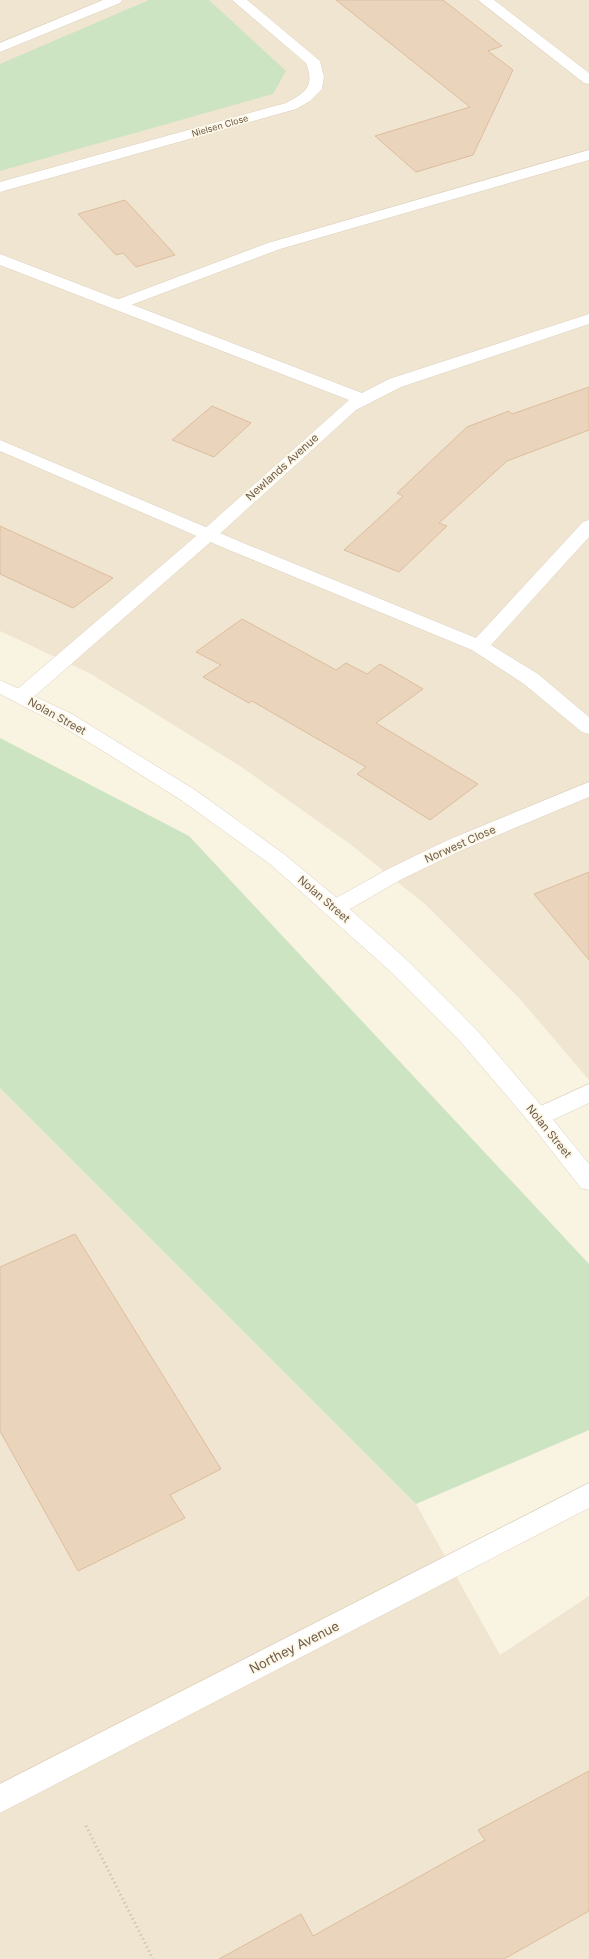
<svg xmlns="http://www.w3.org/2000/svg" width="589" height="1959" font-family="Inter,sans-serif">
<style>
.residential{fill:#f0e5d0}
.green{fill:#cce4c2}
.building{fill:#ebd4bc;stroke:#dcbd9e}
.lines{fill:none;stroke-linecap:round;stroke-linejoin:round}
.lane-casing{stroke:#dcd0be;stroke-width:1}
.street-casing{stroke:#dcd0be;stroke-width:1}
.secondary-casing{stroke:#ddcfba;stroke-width:1}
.path{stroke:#cfb8a0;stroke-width:3;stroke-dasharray:1 3.5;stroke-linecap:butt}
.lane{fill:#fff;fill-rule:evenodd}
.street{fill:#fff;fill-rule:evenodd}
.secondary{fill:#fff;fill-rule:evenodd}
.labels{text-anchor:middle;stroke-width:3.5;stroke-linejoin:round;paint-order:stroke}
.far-street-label{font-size:9px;fill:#6d5b4b;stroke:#fdf7e7}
.street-label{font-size:11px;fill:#6d5b4b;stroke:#fdf7e7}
.near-street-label{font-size:13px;fill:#6d5b4b;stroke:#fdf7e7}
</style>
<rect width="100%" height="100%" fill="#f9f3e1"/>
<path class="residential" d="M0 0H589V1080L520 999 426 905 350 844 240 766 91 674 0 631Z
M0 1088 416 1504 500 1655 589 1596V1959H0Z"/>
<path class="green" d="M149 0H209L286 71 273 94 0 171V64Z
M0 738 189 836 589 1264V1430L416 1504 0 1088Z"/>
<path class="building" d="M336 0H443L502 46 488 51 513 70 473 155 416 172 375 136 470 107Z
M125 200 138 214 175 255 136 267 123 253 116 255 78 214Z
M589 387V430L507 461 439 523 447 526 399 572 344 550 403 496 397 493 467 427 509 411 512 414Z
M212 406 251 423 214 457 172 440Z
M0 526 113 578 73 608 0 574Z
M242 619 336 670 346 663 367 674 380 664 423 689 376 723 478 784 430 820 357 774 366 767 252 701 249 703 203 677 221 665 196 652Z
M589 872V960L534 894Z
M75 1234 221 1469 170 1495 185 1518 78 1571 0 1431V1267Z
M589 1771V1911L504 1959H219L301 1914 313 1936 485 1840 478 1830Z"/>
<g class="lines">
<g class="lane-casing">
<path id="lane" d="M478 0H494L589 73V84L584 83Z
M589 150V160L280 249 123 308 117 310 111 308 109 305 111 302 268 243Z
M0 440 241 542 476 638 583 522 589 520V537L491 645 538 674 589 717V734L582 732 524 684 472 650 229 550 0 451Z
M589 1084V1103L546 1123 538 1126 530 1123 526 1117 530 1111Z"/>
</g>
<g class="street-casing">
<path id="street" d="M103 0H122L120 3 0 52V43Z
M232 0H247L320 61 324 77 322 89 310 101 296 109 0 192V182L286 103C306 92 315 87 306 63Z
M0 254 362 393 389 379 589 314V324L401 387 356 410 214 539 29 701 22 702 15 701 12 696 15 691 202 531 349 400 0 265Z
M589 782V797L462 850 402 879 343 913 335 916 327 913 324 908 327 903 388 869 448 840Z"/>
</g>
<g class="secondary-casing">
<path id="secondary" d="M0 680 72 714 195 790 284 854 343 903 406 959 476 1029 546 1111 589 1164V1190L581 1188 530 1123 460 1041 390 971 270 864 181 800 100 749 58 724 0 694Z
M589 1483V1508L0 1813V1784Z"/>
</g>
<path class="path" d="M86 1826 153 1959"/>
<use href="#lane" class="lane"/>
<use href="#street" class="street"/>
<use href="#secondary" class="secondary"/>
</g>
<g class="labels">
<g class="far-street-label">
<text transform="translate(220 126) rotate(-16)" y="3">Nielsen Close</text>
</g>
<g class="street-label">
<text transform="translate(282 467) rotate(-42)" y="4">Newlands Avenue</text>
<text transform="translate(57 716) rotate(29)" y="4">Nolan Street</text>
<text transform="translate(460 844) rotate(-24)" y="4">Norwest Close</text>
<text transform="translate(324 899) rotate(41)" y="4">Nolan Street</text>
<text transform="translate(549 1131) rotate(51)" y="4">Nolan Street</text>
</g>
<g class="near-street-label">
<text transform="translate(294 1647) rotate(-27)" y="5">Northey Avenue</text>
</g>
</g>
</svg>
